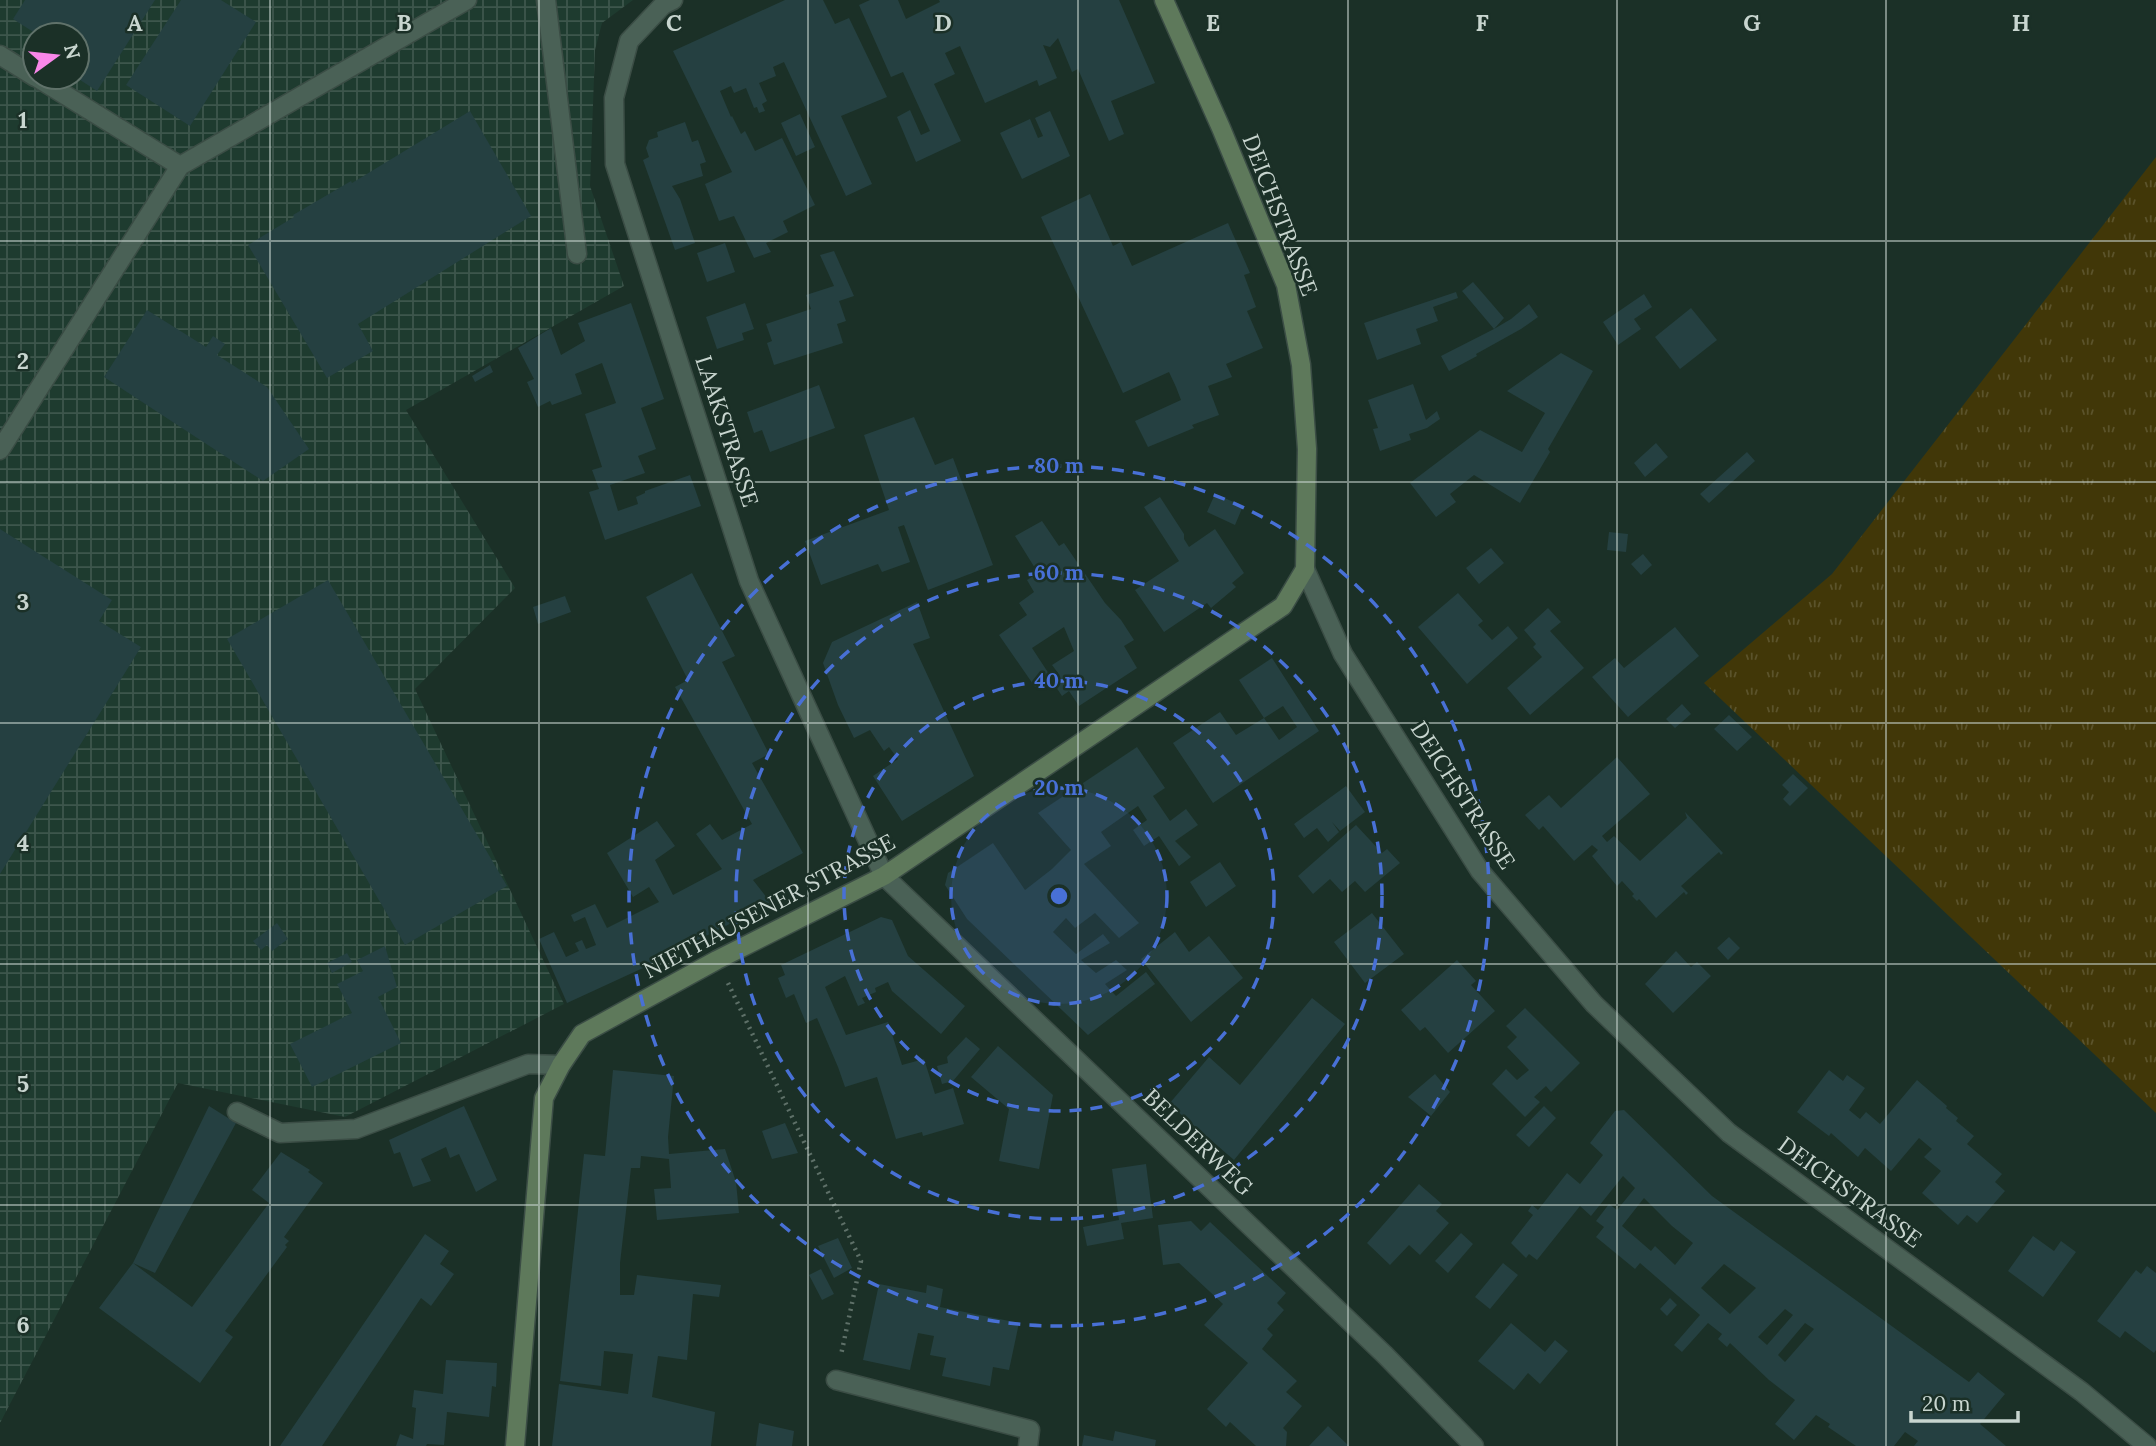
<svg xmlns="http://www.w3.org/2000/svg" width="2156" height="1446" font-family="Lora,serif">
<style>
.industrial{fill:url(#industrial-grid);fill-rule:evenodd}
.grass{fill:url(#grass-tufts)}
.building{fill:#254041;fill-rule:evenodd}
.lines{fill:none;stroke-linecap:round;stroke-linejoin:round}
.lane-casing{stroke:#3b4d45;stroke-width:21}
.street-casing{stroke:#3b4d45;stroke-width:21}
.secondary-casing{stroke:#3b4d45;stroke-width:21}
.path{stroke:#5e7068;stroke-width:4.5;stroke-dasharray:2 5;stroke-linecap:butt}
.lane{stroke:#4a6156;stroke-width:18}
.street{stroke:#4a6156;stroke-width:18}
.secondary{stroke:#5e795b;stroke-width:18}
.grid{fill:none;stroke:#c8d5cf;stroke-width:2;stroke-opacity:0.55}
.ring{fill:none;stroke:#4870d6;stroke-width:3.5;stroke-dasharray:12 9}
.labels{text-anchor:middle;stroke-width:5;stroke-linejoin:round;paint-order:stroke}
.street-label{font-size:23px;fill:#c8d5cf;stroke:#1b3027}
.grid-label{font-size:23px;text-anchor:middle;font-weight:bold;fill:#c8d5cf;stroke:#1b3027;stroke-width:5;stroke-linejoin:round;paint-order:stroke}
.centre{fill:#4870d6;stroke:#1b3027;stroke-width:3.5}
.ring-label{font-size:21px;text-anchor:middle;font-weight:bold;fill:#4870d6;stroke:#1b3027;stroke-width:5;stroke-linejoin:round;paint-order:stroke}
</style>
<defs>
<pattern id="industrial-grid" width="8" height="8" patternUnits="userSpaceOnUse" patternTransform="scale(1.75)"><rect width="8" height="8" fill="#1e3b2f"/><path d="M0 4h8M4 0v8" fill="none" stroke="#3d564c"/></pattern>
<pattern id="grass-tufts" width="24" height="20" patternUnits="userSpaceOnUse" patternTransform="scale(1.75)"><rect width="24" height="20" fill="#413708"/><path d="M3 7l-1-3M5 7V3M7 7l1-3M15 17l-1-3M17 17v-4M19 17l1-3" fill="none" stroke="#5b532b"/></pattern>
</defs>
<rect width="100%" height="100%" fill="#1b3027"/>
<path class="industrial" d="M0 0H633L602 23 595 50 590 186 624 286 406 410 515 588 415 689 564 1004 345 1117 178 1083 0 1423ZM35 35H77V77H35Z"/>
<path class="grass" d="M2156 157V1113L1704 683 1832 574Z"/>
<path class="building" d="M25 0H155L97 91 77 78V35H38L13 19Z
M181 0H221L256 22 190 126 126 85Z
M785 0H823L835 24 849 18 887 97 841 116 872 184 846 196 784 62 773 67 776 76 759 83 767 101 762 104 765 111 759 113 757 107 754 108 746 88 734 93 731 86 720 91 731 117 732 116 741 134 745 131 755 151 782 138 815 205 783 221 788 232 766 243 771 252 754 258 734 216 719 221 705 184 732 172 673 51Z
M870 0H898L906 19 940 2 939 0H1119L1155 83 1111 101 1124 134 1109 141 1078 69 1072 72 1058 38 1050 47 1043 45 1057 78 1039 86 1037 80 985 103 960 46 945 53 955 74 934 84 961 141 916 162 897 117 910 110 921 135 930 131 903 72 891 77 859 5Z
M470 111 531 216 358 324 373 351 327 378 248 245 294 217 293 215 351 181 352 183Z
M1050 111 1070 156 1022 179 1000 133 1030 119 1038 138 1043 136 1035 118Z
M800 114 815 147 796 156 781 123Z
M685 122 692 142 698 140 706 162 700 164 703 176 672 186 680 199 695 243 675 250 643 160 649 157 646 148 649 140 658 137 657 132Z
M1090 194 1113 246 1121 242 1132 266 1228 223 1250 273 1244 275 1256 307 1247 311 1263 348 1226 364 1232 377 1208 386 1219 415 1192 425 1194 428 1148 447 1135 421 1181 400 1176 387 1169 372 1123 393 1041 217Z
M725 243 735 272 707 282 697 253Z
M834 251 854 296 839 301 846 321 837 324 843 343 774 365 767 343 772 341 766 324 811 309 806 295 834 286 820 255Z
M1473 282 1504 318 1494 329 1511 319 1529 304 1538 317 1521 329 1476 354 1477 356 1449 371 1441 356 1494 329 1462 291Z
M1456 292 1458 298 1433 307 1438 321 1416 329 1421 344 1377 360 1364 323Z
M1644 294 1652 307 1634 319 1641 329 1618 345 1603 322Z
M631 303 664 399 641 408 656 449 638 456 645 473 610 485 618 511 638 504 636 497 645 493V491L690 475 701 506 605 540 589 492 599 489 592 470 602 467 585 414 616 403 602 363 575 374 582 394 552 405 550 401 538 407 527 382 534 379 518 348 551 328 561 355 585 341 578 323Z
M745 303 754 329 742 333 744 340 717 349 706 317Z
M1691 308 1717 340 1680 369 1655 337Z
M147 310 206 347 213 336 225 344 217 355 267 387 309 449 263 481 104 377Z
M1561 353 1593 371 1548 449 1550 452 1520 503 1474 475 1450 494 1456 502 1436 517 1410 483 1480 430 1522 452 1545 413 1507 391Z
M490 365 493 372 475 382 472 376Z
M1413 384 1426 420 1437 411 1440 419 1427 428 1409 434 1411 440 1380 451 1373 429 1378 428 1368 400Z
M819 385 835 428 770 452 762 430 754 433 747 412Z
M914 417 935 465 953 458 993 565 928 590 904 525 898 527 910 562 882 572 878 564 821 585 805 541 889 510 864 435Z
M1656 443 1668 457 1645 477 1634 463Z
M1747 452 1755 461 1709 503 1700 494Z
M1215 494 1243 506 1235 525 1207 512Z
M1160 497 1184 534V539L1189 547 1215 529 1244 573 1232 583 1236 587 1211 608 1207 603 1164 632 1135 590 1179 561 1144 507Z
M1042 521 1059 546 1064 543 1105 603 1121 620 1134 640 1124 646 1137 668 1079 706 1069 691 1062 696 1050 678 1058 673 1052 665 1074 651 1064 627 1032 648 1051 677 1035 687 999 635 1027 615 1019 603 1034 592 1027 580 1038 573 1015 536Z
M0 529 112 600 99 621 141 647 0 874Z
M1609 532 1628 534 1626 552 1607 550Z
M1491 548 1504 563 1479 584 1466 568Z
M1643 554 1652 565 1641 575 1631 564Z
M692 573 735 656 722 662 769 754 752 763 803 853 753 880 771 903 643 968 567 1003 539 939 554 932 566 957 579 951 575 943 582 940 586 949 596 945 585 917 574 922 571 915 595 904 607 928 659 902 649 887 633 897 607 853 657 821 675 846 655 860 673 895 722 869 696 834 710 824 722 840 752 824 675 687 688 680 646 597Z
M328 580 507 886 405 945 227 639Z
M1458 593 1483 621 1478 625 1492 640 1508 626 1518 638 1467 684 1418 627Z
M565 596 571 612 538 624 533 607Z
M917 602 930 638 913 644 974 776 902 821 873 776 898 759 889 747 884 751 870 730 854 738 838 705 823 663 832 642Z
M1548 608 1561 622 1550 631 1584 668 1530 715 1507 688 1542 657 1533 647 1536 644 1524 630Z
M1675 627 1699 656 1628 717 1592 677 1615 658 1624 668Z
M1272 658 1319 731 1213 803 1173 743 1220 712 1236 735 1264 718 1279 740 1297 727 1283 706 1264 718 1239 680Z
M1682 704 1691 714 1675 728 1666 719Z
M1729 715 1752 737 1737 751 1714 729Z
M1137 747 1165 788 1153 796 1170 821 1186 809 1198 825 1175 841 1191 857 1179 866 1159 836 1144 846 1133 830 1147 820 1138 806 1101 832 1111 846 1084 864 1139 923 1119 938 1095 913 1075 928 1066 918 1053 932 1076 954 1103 934 1110 943 1081 960 1096 973 1116 960 1127 970 1105 984 1116 996 1146 972 1155 984 1088 1035 967 919 945 885 948 873 993 843 1025 890 1052 869 1071 850 1038 813Z
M1617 757 1650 794 1602 836 1607 842 1614 836 1640 861 1687 818 1685 812 1723 853 1721 855 1719 852 1681 886 1688 893 1686 895 1684 892 1656 918 1639 899 1637 901 1632 896 1634 894 1622 881 1617 886 1592 856 1598 850 1592 845 1574 861 1543 826 1539 830 1525 815 1549 795 1561 808Z
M1793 774 1808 788 1790 806 1783 799 1789 792 1782 785Z
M1346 786 1365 812 1340 831 1332 822 1339 832 1328 842 1317 828 1304 838 1294 824Z
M1356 825 1382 853 1387 849 1400 863 1365 892 1355 881 1342 892 1330 879 1313 894 1298 876Z
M1220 862 1236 886 1206 907 1190 882Z
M1372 913 1404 954 1365 983 1334 942Z
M881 917 892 920 908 956 965 1006 941 1034 892 991 888 982 875 988 876 992 862 998 865 1003 858 1006 845 976 825 987 846 1035 888 1022 902 1065 924 1059 935 1094 953 1088 964 1124 923 1136 922 1132 896 1139 877 1077 845 1087 838 1067 817 1018 806 1023 794 994 786 998 778 978 785 975 781 965Z
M277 923 288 939 272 951 267 945 261 950 253 941Z
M1175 932 1189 952 1209 936 1243 978 1191 1022 1141 959Z
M1729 937 1740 948 1728 960 1717 948Z
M385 946 397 987 378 997 401 1043 312 1087 290 1044 352 1013 337 984 363 971 357 960Z
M1676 951 1691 967 1697 962 1711 976 1673 1013 1645 984Z
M347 953 352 962 332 973 327 963Z
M1457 960 1476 981 1471 985 1495 1011 1448 1053 1425 1027 1420 1031 1401 1010Z
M1312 998 1345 1024 1234 1160 1169 1104 1209 1057 1240 1085Z
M1525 1008 1580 1063 1551 1092 1546 1086 1534 1097 1540 1102 1525 1117 1492 1084 1506 1069 1517 1080 1529 1070 1507 1047 1517 1037 1506 1026Z
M966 1037 980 1049 953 1081 942 1084 937 1066 948 1063 947 1057Z
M998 1046 1053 1095 1039 1169 999 1161 1009 1109 971 1077Z
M613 1070 674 1076 668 1137 669 1154 725 1149 736 1182 739 1213 657 1220 654 1189 671 1188 669 1159 641 1156 640 1168H631L620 1263V1295H634L637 1275 721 1285 719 1297 693 1294 687 1360 658 1356 652 1397 715 1412 711 1446H552L559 1384 628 1394 633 1354 604 1351 601 1386 560 1381 584 1154 605 1156Z
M1829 1070 1843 1081 1847 1075 1865 1088 1849 1110 1860 1119 1866 1112 1880 1124 1917 1080 1947 1106 1946 1108 1958 1118 1956 1121 1974 1136 1967 1144 2002 1174 1995 1182 2005 1191 1977 1223 1967 1215 1958 1225 1922 1193 1941 1171 1924 1157 1932 1149 1919 1138 1891 1171 1865 1148 1858 1157 1831 1133 1829 1136 1797 1112Z
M1435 1074 1450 1092 1431 1116 1408 1097Z
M209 1106 236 1123 155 1273 133 1263Z
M464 1106 497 1180 476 1192 459 1154 450 1158 446 1147 421 1159 431 1181 413 1187 400 1152 394 1154 389 1140Z
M1544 1106 1556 1118 1529 1147 1516 1135Z
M1624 1110 1712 1196 1969 1382 1978 1372 2005 1394 1980 1424 2006 1446H1914L1918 1441 1905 1432 1894 1446H1856L1828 1427 1830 1424 1816 1415 1794 1440 1775 1424 1795 1400 1769 1380 1730 1343 1727 1347 1718 1339 1722 1334 1708 1323 1682 1352 1674 1345 1700 1315 1640 1263 1635 1269 1596 1237 1604 1227 1596 1221 1609 1204 1617 1210 1635 1188 1623 1176 1591 1216 1580 1206 1537 1260 1529 1254 1526 1258 1511 1243 1533 1215 1528 1211 1532 1205 1538 1210 1567 1173 1580 1184 1603 1155 1590 1143 1615 1111ZM1644 1198 1672 1226 1693 1243 1675 1265 1655 1246 1651 1251 1622 1226ZM1724 1264 1756 1288 1730 1314 1701 1288ZM1785 1309 1793 1315 1767 1345 1758 1337ZM1805 1323 1814 1329 1785 1362 1778 1355Z
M785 1123 798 1153 772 1159 762 1131Z
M281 1152 310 1170 308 1172 323 1183 284 1237 289 1241 285 1245 287 1247 225 1331 233 1337 200 1383 99 1308 133 1263 192 1307 269 1203 252 1190Z
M1146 1164 1153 1218 1121 1223 1124 1239 1087 1246 1083 1227 1119 1220 1112 1169Z
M1419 1184 1442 1204 1436 1211 1449 1223 1420 1255 1409 1245 1390 1265 1367 1243Z
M1191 1221 1201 1231 1210 1222 1286 1293 1277 1303 1284 1310 1267 1329 1273 1335 1262 1349 1297 1381 1286 1392 1302 1406 1283 1428 1287 1432 1286 1446H1256L1230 1422 1226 1427 1207 1409 1248 1363 1204 1325 1223 1304 1179 1263 1163 1265 1158 1225Z
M1461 1233 1473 1244 1448 1273 1435 1261Z
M425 1234 449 1251 440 1264 454 1274 431 1306 421 1298 322 1446H280Z
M2033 1236 2054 1251 2061 1241 2076 1252 2043 1297 2008 1271Z
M838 1238 852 1268 834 1278 818 1246Z
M1503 1263 1518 1275 1490 1309 1475 1297Z
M2147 1266 2156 1273V1350L2154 1353 2125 1331 2120 1338 2097 1321 2136 1270 2141 1274Z
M821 1269 834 1294 822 1300 809 1275Z
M879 1284 926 1293 927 1285 943 1289 940 1307 1019 1323 1009 1370 993 1367 990 1386 942 1376 946 1358 930 1355 934 1336 918 1333 910 1370 863 1360Z
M1670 1298 1677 1305 1667 1316 1660 1309Z
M1511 1323 1545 1352 1555 1340 1568 1351 1540 1384 1528 1373 1514 1390 1478 1361Z
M446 1360 497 1363 496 1387 492 1386 489 1417 447 1412 444 1445 427 1444 426 1446H396L400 1434 413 1439 416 1408 412 1407 414 1390 443 1394Z
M759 1423 794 1431 792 1446H756Z
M1328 1426 1349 1446H1309Z
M1115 1431 1156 1440 1155 1446H1082L1084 1435 1113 1441Z"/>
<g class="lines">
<g class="lane-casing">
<path id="lane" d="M546 0 577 254
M0 55 35 77
M180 166 467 0
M0 450 180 166 36 77"/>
</g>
<g class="street-casing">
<path id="street" d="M673 0 663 5 629 41 614 98 615 164 749 581 884 876 1385 1355 1474 1446
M1305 569 1343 654 1480 871 1594 1004 1729 1133 2082 1392 2147 1446
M237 1112 280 1133 356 1129 528 1064 561 1065
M836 1380 1030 1430 1028 1446"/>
</g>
<g class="secondary-casing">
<path id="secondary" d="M515 1446 544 1098 561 1065 582 1034 717 960 884 876 1283 606 1305 569 1307 449 1301 365 1286 285 1221 128 1164 0"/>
</g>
<path class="path" d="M728 983 861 1261 841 1355"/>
<use href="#lane" class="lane"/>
<use href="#street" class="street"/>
<use href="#secondary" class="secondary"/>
</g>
<path class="grid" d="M270 0V1446M539 0V1446M808 0V1446M1078 0V1446M1348 0V1446M1617 0V1446M1886 0V1446M0 241H2156M0 482H2156M0 723H2156M0 964H2156M0 1205H2156"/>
<circle cx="1059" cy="896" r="108" fill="#4870d6" fill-opacity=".12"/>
<g class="ring">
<circle cx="1059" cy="896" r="108"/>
<circle cx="1059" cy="896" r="215"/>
<circle cx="1059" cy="896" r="323"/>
<circle cx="1059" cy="896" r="430"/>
</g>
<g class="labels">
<g class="street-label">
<text transform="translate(1280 215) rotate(69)" y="8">DEICHSTRASSE</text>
<text transform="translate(727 431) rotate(72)" y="8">LAAKSTRASSE</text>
<text transform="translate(1463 795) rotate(57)" y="8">DEICHSTRASSE</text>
<text transform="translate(769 906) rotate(-28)" y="8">NIETHAUSENER STRASSE</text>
<text transform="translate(1198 1142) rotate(44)" y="8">BELDERWEG</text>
<text transform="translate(1850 1192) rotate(36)" y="8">DEICHSTRASSE</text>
</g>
</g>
<g class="grid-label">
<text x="135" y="31">A</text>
<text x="404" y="31">B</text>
<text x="674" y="31">C</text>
<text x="943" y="31">D</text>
<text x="1213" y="31">E</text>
<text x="1482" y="31">F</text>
<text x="1752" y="31">G</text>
<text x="2021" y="31">H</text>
<text x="23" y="128">1</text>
<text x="23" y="369">2</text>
<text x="23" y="610">3</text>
<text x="23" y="851">4</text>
<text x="23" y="1092">5</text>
<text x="23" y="1333">6</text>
</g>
<circle cx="1059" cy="896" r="10" class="centre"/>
<g class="ring-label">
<text x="1059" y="473">80 m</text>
<text x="1059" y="580">60 m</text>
<text x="1059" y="688">40 m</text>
<text x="1059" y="795">20 m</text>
</g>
<g transform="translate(56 56) rotate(75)"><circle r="33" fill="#1b3027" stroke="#60726a" stroke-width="2"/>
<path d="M0-5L12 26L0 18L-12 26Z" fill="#f987e9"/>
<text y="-10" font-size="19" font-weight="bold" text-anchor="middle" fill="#c8d5cf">N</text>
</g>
<path d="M1911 1411v10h107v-10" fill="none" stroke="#c8d5cf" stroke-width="3.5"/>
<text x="1922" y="1411" font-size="21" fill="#c8d5cf" stroke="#1b3027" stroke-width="5" paint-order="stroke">20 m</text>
</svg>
